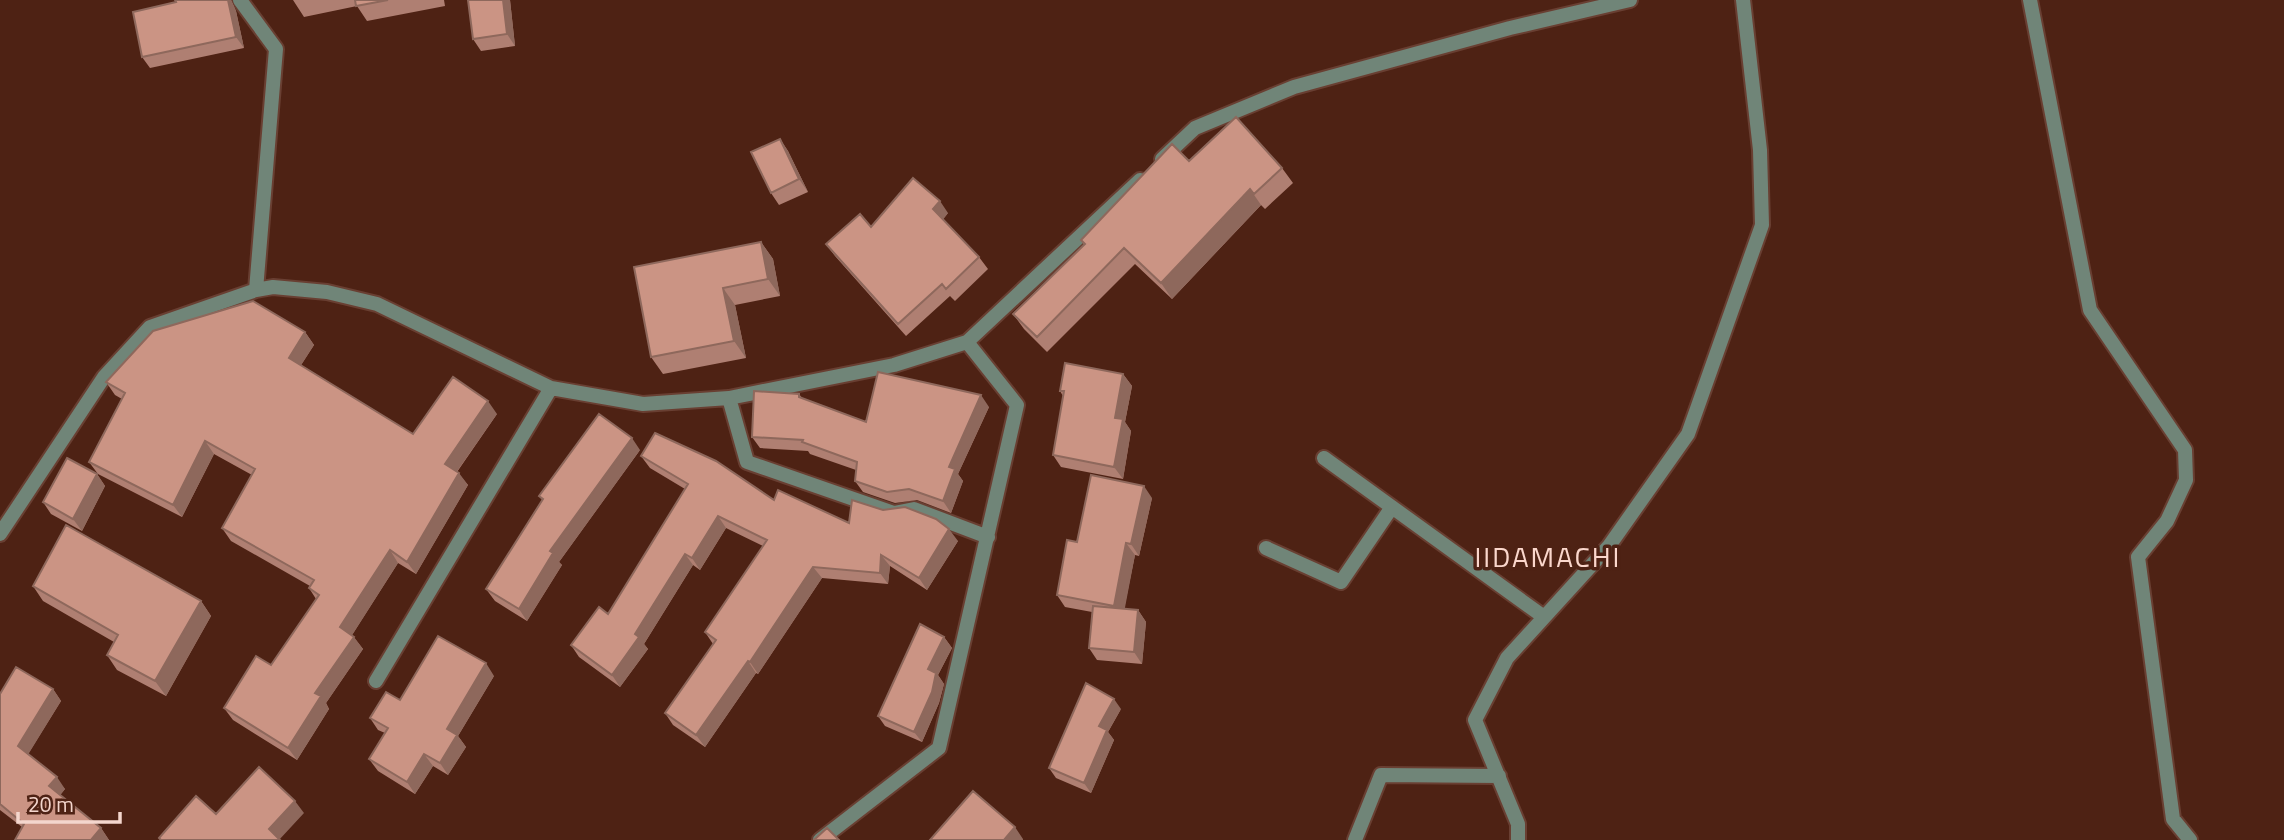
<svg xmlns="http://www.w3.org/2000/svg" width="2284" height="840" font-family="'Titillium Web',sans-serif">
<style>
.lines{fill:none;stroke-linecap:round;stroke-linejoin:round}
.street-casing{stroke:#693f32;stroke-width:18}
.street{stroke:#708578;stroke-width:14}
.wall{fill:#af7f72}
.shaded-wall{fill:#8e685c}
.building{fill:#cb9484;stroke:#8e685c;stroke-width:2}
.labels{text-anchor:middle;stroke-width:7;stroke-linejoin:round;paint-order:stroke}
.quarter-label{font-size:28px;letter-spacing:2px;fill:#fbd7cc;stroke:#4e2214}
</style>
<rect width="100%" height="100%" fill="#4e2214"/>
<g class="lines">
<g class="street-casing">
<path id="street" d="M240 0 276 49 256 290
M2030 0 2090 310 2185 450 2186 480 2167 521 2138 557 2173 819 2190 840
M1162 159 1195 128 1294 87 1510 28 1630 0
M729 398 747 462 894 513 914 509 988 537
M1324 458 1544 617
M0 534 104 377 150 327 256 290 273 287 327 292 377 304 551 388 643 404 729 398 894 365 967 342 1140 180
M1266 548 1341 582 1392 507
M376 681 551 388
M820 840 939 748 1017 405 967 342
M1355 840 1381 775 1499 776
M1518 840V824L1475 720 1507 658 1609 546 1688 434 1762 225 1760 150 1743 0"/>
</g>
<use href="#street" class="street"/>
</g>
<path class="wall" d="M231 0 236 11 244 48 150 68 142 57Z
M293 0H444L445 6 367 21 357 6 304 17Z
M468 0H510L515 46 481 51 473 39Z
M780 139 788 151 808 192 779 205 771 193Z
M1189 161 1282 168 1293 183 1265 209 1261 205 1172 299 1135 264 1047 352 1024 329 1013 314 1084 245 1081 240Z
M948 213 943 219 979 257 988 269 955 301 950 296 906 336 835 256 826 244 871 227Z
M761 242 773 259 780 296 735 305 746 358 663 374 651 357Z
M305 332 314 345 301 365 413 434 497 414 457 472 468 485 416 574 398 563 352 635 363 649 326 703 329 709 297 760 233 720 224 708 271 665 316 599 309 588 310 586 231 541 222 528 252 475 214 454 182 517 98 474 89 462 122 399 115 395 106 382Z
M1123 374 1132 386 1125 422 1131 431 1123 479 1061 467 1053 455 1063 396 1060 391Z
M799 394 802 398 866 422 989 407 958 474 963 481 951 513 917 500 895 503 863 492 855 481 856 470 810 454 808 451 760 448 752 437Z
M640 450 559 562 562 565 527 621 495 601 486 589 542 500 539 496Z
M641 456 774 500 849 523 958 541 927 590 890 566 888 584 822 578 758 674 756 673 705 747 673 725 665 713 713 644 705 632 763 546 726 528 700 570 693 565 644 644 648 649 620 687 579 657 571 645 608 614 685 489 650 468Z
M97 474 105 486 82 531 51 514 43 502Z
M1152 498 1139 556 1135 555 1124 609 1138 610 1146 622 1142 664 1097 660 1089 648 1092 612 1065 607 1057 595 1077 542Z
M33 586 201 601 211 616 166 696 117 670 107 655 114 642 43 601Z
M944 637 952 648 938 675 944 684 939 703 922 742 885 726 878 716Z
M494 676 458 736 466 747 448 775 433 766 415 794 378 771 369 759 385 733 378 730 370 718 400 700Z
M53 689 61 701 28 754 65 789 60 795 101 828 109 840H15L22 827 0 810V694Z
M1121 709 1108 732 1114 740 1091 793 1056 778 1049 768Z"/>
<path class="shaded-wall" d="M228 0H231L236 11 244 48 236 37Z
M503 0H510L515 46 507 34Z
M780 139 788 151 808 192 799 179Z
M1250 189 1261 205 1172 299 1161 283Z
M940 201 948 213 942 221 933 209Z
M761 242 773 259 780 296 768 279Z
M723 288 735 305 746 358 734 341Z
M305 332 314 345 298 370 289 358Z
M1123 374 1132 386 1125 422 1131 431 1123 479 1114 467 1115 418Z
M981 395 989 407 958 474 963 481 951 513 943 501 949 467Z
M488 401 497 414 453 477 445 464Z
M632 438 640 450 559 562 562 565 527 621 519 609 550 551Z
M205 441 214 454 182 517 173 505Z
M459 473 468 485 416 574 407 562Z
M97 474 105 486 82 531 73 519Z
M1144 486 1152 498 1139 556 1131 544Z
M718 516 726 528 700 570 692 558Z
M949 529 958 541 927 590 919 578Z
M1126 543 1135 555 1123 618 1114 606Z
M390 550 398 563 349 640 340 627Z
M685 554 693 565 644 644 648 649 620 687 612 675 635 634Z
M881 555 890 566 888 584 880 573Z
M813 567 822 578 758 674 750 662Z
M201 601 211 616 166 696 155 681Z
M1138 610 1146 622 1142 664 1134 652Z
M354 637 363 649 326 703 329 709 297 760 288 748 315 693Z
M944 637 952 648 938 675 944 684 939 703 922 742 914 732 928 669Z
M748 661 756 673 705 747 696 735Z
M486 663 494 676 458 736 466 747 448 775 440 763 447 729Z
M53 689 61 701 26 758 18 746Z
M1114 699 1121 709 1108 732 1114 740 1091 793 1084 783 1099 726Z
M424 754 433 766 415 794 407 782Z
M57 777 65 789 58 798 49 786Z
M295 801 304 813 279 840 269 829Z
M1015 827 1023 839V840H1004Z
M101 828 109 840H91Z"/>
<path class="building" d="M175 0H228L236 37 142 57 133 12 176 2Z
M355 0H388L356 6Z
M468 0H503L507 34 473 39Z
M1236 117 1282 168 1254 194 1250 189 1161 283 1124 248 1037 337 1013 314 1085 244 1081 240 1172 144 1189 161Z
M780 139 799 179 771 193 751 152Z
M913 178 940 201 933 209 979 257 946 289 942 284 898 324 826 244 860 214 871 227Z
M761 242 768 279 723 288 734 341 651 357 634 267Z
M253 301 305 332 289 358 413 434 453 377 488 401 445 464 459 473 407 562 390 550 340 627 354 637 315 693 321 696 288 748 224 708 256 656 271 665 319 595 309 588 314 580 222 528 255 469 205 441 173 505 89 462 125 393 106 382 153 331Z
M1065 363 1123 374 1115 418 1123 419 1114 467 1053 455 1064 391H1060Z
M878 372 981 395 949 467 955 469 943 501 909 489 887 492 855 481 857 462 802 442 803 440 752 437 754 391 799 394V397L866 422Z
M599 414 632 438 550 551 553 553 519 609 486 589 543 499 539 496Z
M655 433 716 461 774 500 778 490 849 523 852 500 883 510 905 507 936 519 949 529 919 578 881 555 880 573 813 567 750 662 748 661 696 735 665 713 716 640 705 632 767 540 718 516 692 558 685 554 635 634 639 637 612 675 571 645 599 607 608 614 688 484 641 456Z
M67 458 97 474 73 519 43 502Z
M1091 475 1144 486 1131 544 1126 543 1114 606 1057 595 1067 540 1077 542Z
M66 525 201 601 155 681 107 655 118 635 33 586Z
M1093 606 1138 610 1134 652 1089 648Z
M920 624 944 637 928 669 936 673 932 692 914 732 878 716Z
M438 636 486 663 447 729 457 735 440 763 424 754 407 782 369 759 388 728 370 718 386 692 400 700Z
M16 667 53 689 18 746 57 777 49 786 101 828 91 840H15L24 824 0 804V694Z
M1086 683 1114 699 1099 726 1107 730 1084 783 1049 768Z
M259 767 295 801 269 829 280 840H161L159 838 196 796 216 814Z
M973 791 1015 827 1004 840H930Z
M827 828 839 840H814Z"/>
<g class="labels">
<g class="quarter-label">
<text x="1548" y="567">IIDAMACHI</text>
</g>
</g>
<path d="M18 812v10h102v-10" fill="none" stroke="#f4d6cd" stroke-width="3.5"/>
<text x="28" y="812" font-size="21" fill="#f4d6cd" stroke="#4e2214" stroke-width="5" paint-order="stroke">20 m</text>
</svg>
